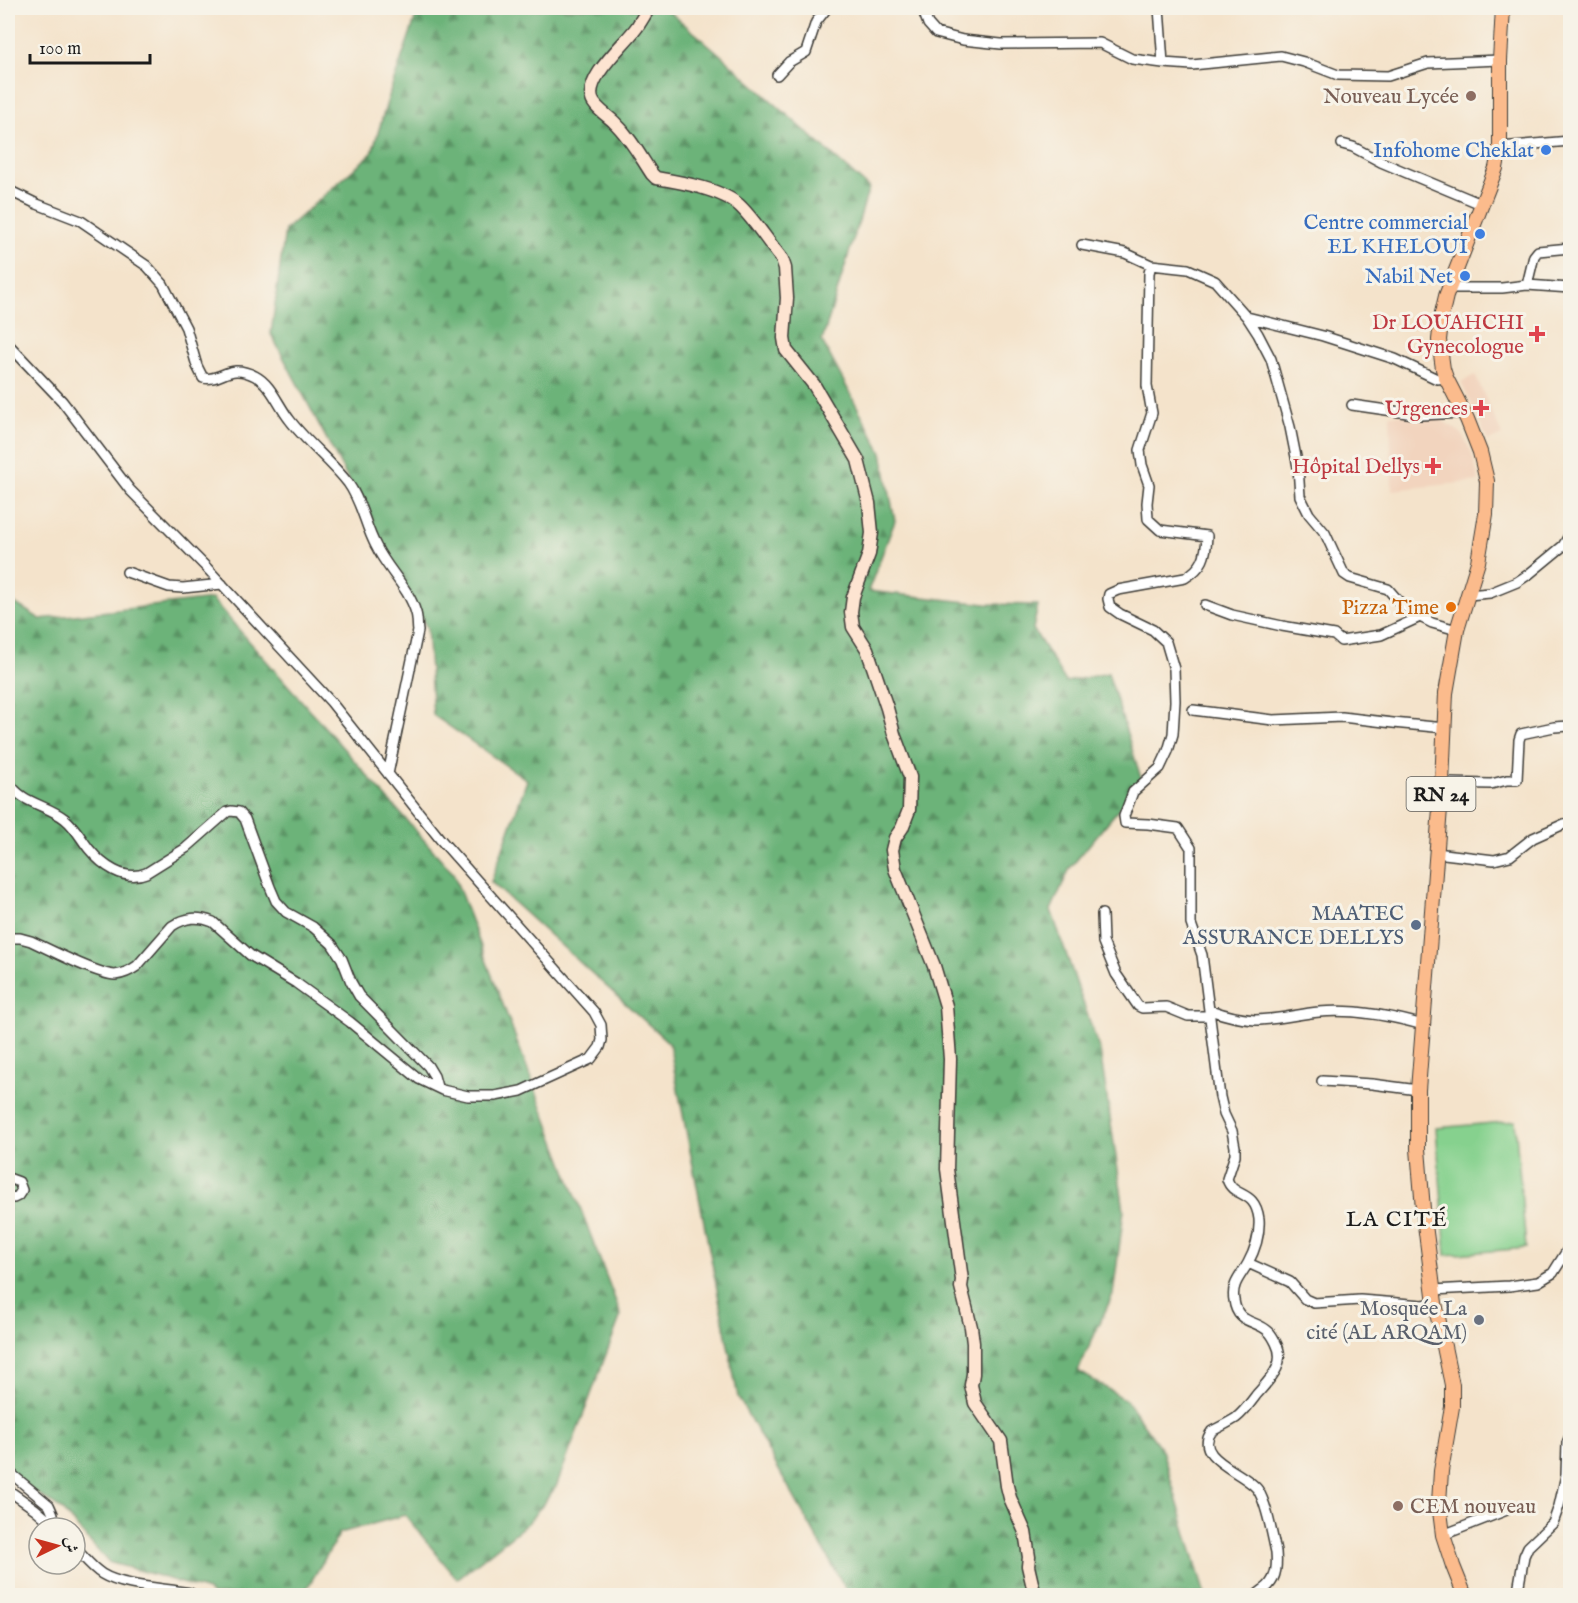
<svg xmlns="http://www.w3.org/2000/svg" width="1578" height="1603" font-family="'IM FELL English',Amiri,serif">
<style>
.built{fill:#f2d4be}
.grass{fill:#86d18e;stroke:#517655;stroke-width:1.5}
.forest{fill:url(#forest-firs);stroke:#44684a;stroke-width:1.5}
.lines{fill:none;stroke-linecap:round;stroke-linejoin:round}
.street-casing{stroke:#3c3a36;stroke-width:12}
.secondary-casing{stroke:#3c3a36;stroke-width:15}
.primary-casing{stroke:#3c3a36;stroke-width:16}
.street{stroke:#fff;stroke-width:9}
.secondary{stroke:#fde4d1;stroke-width:12}
.primary{stroke:#fbbb8c;stroke-width:14}
.education-dot{fill:#8d6e63;stroke:#f7f3e8;stroke-width:2}
.shop-dot{fill:#3f7fe0;stroke:#f7f3e8;stroke-width:2}
.health-dot{fill:#e0444e;stroke:#f7f3e8;stroke-width:2}
.food-dot{fill:#e8710a;stroke:#f7f3e8;stroke-width:2}
.service-dot{fill:#5c6f8a;stroke:#f7f3e8;stroke-width:2}
.worship-dot{fill:#6b7280;stroke:#f7f3e8;stroke-width:2}
.labels{text-anchor:middle;stroke-width:6;stroke-linejoin:round;paint-order:stroke}
.shield{fill:#f7f3e8;stroke:#5e5c59;stroke-width:1.5}
.shield-label{font-size:20px;font-weight:bold;fill:#1c1c1c}
.education-label{font-size:21px;fill:#785e54;stroke:#f7f3e8;text-anchor:end}
.shop-label{font-size:21px;fill:#366cbe;stroke:#f7f3e8;text-anchor:end}
.health-label{font-size:21px;fill:#be3a42;stroke:#f7f3e8;text-anchor:end}
.food-label{font-size:21px;fill:#c56008;stroke:#f7f3e8;text-anchor:end}
.service-label{font-size:21px;fill:#4e5e75;stroke:#f7f3e8;text-anchor:end}
.worship-label{font-size:21px;fill:#5b616d;stroke:#f7f3e8;text-anchor:end}
.neighbourhood-label{font-size:22px;letter-spacing:1.5px;fill:#1c1c1c;stroke:#f7f3e8}
</style>
<defs>
<pattern id="forest-firs" width="22" height="20" patternUnits="userSpaceOnUse" patternTransform="scale(1.5)"><rect width="22" height="20" fill="#6cb379"/><path d="M5 1l3.5 6h-7zM16 11l3.5 6h-7z" fill="#589162"/></pattern>
</defs>
<rect width="100%" height="100%" fill="#f7f3e8"/>
<filter id="ink" filterUnits="userSpaceOnUse"><feTurbulence type="fractalNoise" baseFrequency=".0167" numOctaves="2"/><feDisplacementMap in="SourceGraphic" scale="12" xChannelSelector="R" yChannelSelector="G"/><feConvolveMatrix kernelMatrix="1 2 1 2 8 2 1 2 1" color-interpolation-filters="sRGB"/></filter>
<filter id="wash" filterUnits="userSpaceOnUse"><feTurbulence type="fractalNoise" baseFrequency=".008" numOctaves="4" result="noise"/><feDisplacementMap in="SourceGraphic" scale="24" xChannelSelector="R" yChannelSelector="G"/><feGaussianBlur stdDeviation="1.35" result="paint"/><feColorMatrix in="noise" values="0 0 0 0 0 0 0 0 0 0 0 0 0 0 0 0 0 1.4 0 .05"/><feComposite in="paint" operator="in"/></filter>
<g filter="url(#wash)">
<rect width="100%" height="100%" fill="#f4e3cb"/>
<path class="built" d="M1475 375 1502 435 1488 441 1461 382Z
M1431 413 1461 433 1471 451 1479 481 1392 490 1390 415Z"/>
<path class="grass" d="M1515 1121 1526 1248 1446 1255 1436 1128Z"/>
<path class="forest" d="M419 8H665L715 50 869 188 822 341 882 453 895 521 868 591 986 604 1038 605 1033 629 1066 682 1108 673 1142 781 1070 868 1051 910 1100 1051 1124 1210 1113 1294 1078 1371 1126 1400 1162 1450 1205 1595H849L738 1397 669 1043 491 882 527 780 433 715 427 628 271 334 285 230 372 153 390 92Z
M8 599 40 619 212 599 453 873 621 1315 556 1487 528 1523 457 1579 405 1515 340 1533 303 1595H212L208 1591 152 1574 108 1562 61 1509 30 1489 8 1470Z"/>
</g>
<g filter="url(#ink)">
<g class="lines">
<g class="street-casing">
<path id="street" d="M922 8 928 24 936 33 963 40 1001 44 1100 43 1132 59 1163 63 1192 65 1281 56 1304 62 1338 75 1388 76 1428 63 1500 60
M1159 8 1163 63
M777 75 789 62 806 52 816 22 827 8
M1342 144 1353 147 1381 162 1481 204
M1500 147 1570 141
M8 190 37 204 81 221 147 266 163 284 186 328 197 366 203 378C222 382 228 362 255 376 271 384 278 405 289 419 306 442 330 460 348 483 362 502 365 526 376 546 387 569 409 588 416 613 418 619 417 626 418 631L388 774
M1082 245 1125 253 1151 265 1188 269 1215 281 1247 317 1323 336 1395 359 1437 379 1446 378
M1151 265 1149 273 1147 386 1152 413 1140 450 1142 465 1149 485 1147 503 1148 519 1160 530 1207 536C1206 557 1203 567 1185 578L1118 590 1109 594 1108 599 1110 607 1120 614 1153 630 1166 642 1174 669 1175 701 1173 734 1168 751 1160 768 1133 792 1124 816 1125 823 1148 824 1178 828 1191 848V924L1202 955 1220 1097 1224 1114 1232 1131 1235 1147V1155L1227 1179C1233 1199 1255 1188 1259 1219 1260 1234 1255 1250 1248 1263 1241 1276 1231 1284 1234 1300 1237 1325 1256 1319 1269 1332 1272 1335 1274 1339 1276 1343 1287 1364 1270 1379 1257 1394 1251 1402 1244 1412 1236 1418 1228 1423 1220 1427 1212 1431 1191 1458 1247 1473 1258 1490 1267 1504 1272 1535 1276 1552 1277 1564 1277 1577 1268 1586 1264 1590 1259 1592 1256 1596
M1527 285 1534 256 1538 251 1570 248
M1449 288H1502L1527 285 1570 288
M1247 317 1258 334 1271 359 1290 427 1298 467 1300 496 1309 514 1325 533 1344 574 1350 578 1388 589 1401 604 1420 617
M8 344 62 401 130 490 206 567 331 702 440 839 594 1012 601 1025 602 1040 600 1047 591 1059 521 1091 495 1096H468L442 1090 419 1079 350 1022 296 983 250 955 213 922C198 916 186 917 172 926L137 966C130 971 124 974 115 975 99 975 48 949 31 941L20 938H8
M1352 405 1421 415 1463 413
M127 572 169 587 183 588 222 584
M1468 595 1490 593 1517 582 1529 574 1563 546 1570 534
M1205 605 1232 615 1282 626 1334 635 1341 641 1381 635 1420 617 1432 623 1457 630
M1193 710 1273 720 1342 717 1393 723 1445 728
M8 781C21 804 46 804 65 819 76 828 81 839 89 849 102 865 124 882 146 873L186 848 227 812 231 811 239 812 245 819 270 887 276 901 286 912 313 927 332 944 342 959 351 982 359 996 428 1066 434 1076 437 1087
M1442 783 1491 784 1507 780H1517L1519 740 1521 734 1554 727 1570 726
M1436 853 1494 860 1510 856 1533 838 1564 824 1570 823
M1102 914 1103 942 1116 974 1138 1006 1142 1008 1166 1007 1188 1016H1210
M1210 1010C1224 1015 1239 1019 1255 1020 1276 1020 1298 1014 1319 1012 1355 1009 1388 1015 1423 1025
M1322 1081 1372 1084 1418 1090
M8 1178 19 1182 22 1190 18 1196 14 1198 8 1196
M1248 1263 1290 1282 1305 1299 1314 1303 1360 1300 1423 1305 1435 1303
M1433 1290 1509 1286 1538 1282 1553 1273 1570 1246
M8 1471 49 1505 53 1514 52 1523
M8 1490 35 1509 56 1527
M1443 1535 1512 1508
M75 1548C84 1557 91 1567 102 1574 123 1587 165 1588 190 1593L196 1596
M1517 1596 1524 1556 1528 1547 1553 1523 1559 1506 1566 1475 1567 1443 1570 1436"/>
</g>
<g class="secondary-casing">
<path id="secondary" d="M649 8C645 14 641 21 637 27 625 44 585 77 592 99 594 107 608 116 614 122 630 137 640 156 652 174L656 178C680 182 723 189 741 207 756 222 768 242 782 259L785 268 787 298 784 338 786 350 814 385 858 460 869 503 872 533 869 554 853 597 851 612 853 627 867 649 887 708 894 734 910 777 909 810 902 828 895 838 892 850 895 869 934 966 946 1006 950 1059 947 1169 962 1280 961 1287 971 1327 973 1343V1374L971 1385 975 1403 1001 1441 1007 1486 1010 1498 1025 1532 1029 1557 1028 1566 1035 1596"/>
</g>
<g class="primary-casing">
<path id="primary" d="M1465 1596 1453 1566 1443 1535 1439 1503 1441 1471 1452 1407V1385L1435 1303 1423 1209 1418 1149V1090L1442 783 1446 693 1457 630 1478 562 1486 514 1487 481 1480 452 1467 419 1446 378 1443 369 1439 340 1442 313 1446 296 1496 168 1500 147V60L1503 8"/>
</g>
<use href="#street" class="street"/>
<use href="#secondary" class="secondary"/>
<use href="#primary" class="primary"/>
</g>
</g>
<g class="education-dot">
<circle cx="1471" cy="96" r="6"/>
<circle cx="1398" cy="1506" r="6"/>
</g>
<g class="shop-dot">
<circle cx="1546" cy="150" r="6"/>
<circle cx="1480" cy="234" r="6"/>
<circle cx="1465" cy="276" r="6"/>
</g>
<g class="health-dot">
<path d="M1534 325h6v6h6v6h-6v6h-6v-6h-6v-6h6z"/>
<path d="M1478 399h6v6h6v6h-6v6h-6v-6h-6v-6h6z"/>
<path d="M1430 457h6v6h6v6h-6v6h-6v-6h-6v-6h6z"/>
</g>
<circle class="food-dot" cx="1451" cy="607" r="6"/>
<circle class="service-dot" cx="1416" cy="925" r="6"/>
<circle class="worship-dot" cx="1479" cy="1320" r="6"/>
<g class="labels">
<rect class="shield" x="1406.5" y="777" width="69" height="34" rx="4.5"/>
<g class="shield-label">
<text x="1441" y="801">RN 24</text>
</g>
<g class="education-label">
<text x="1459" y="103">Nouveau Lycée</text>
<text x="1410" y="1513" text-anchor="start">CEM nouveau</text>
</g>
<g class="shop-label">
<text x="1534" y="157">Infohome Cheklat</text>
<text x="1468" y="229">Centre commercial<tspan x="1468" dy="24">EL KHELOUI</tspan></text>
<text x="1453" y="283">Nabil Net</text>
</g>
<g class="health-label">
<text x="1524" y="329">Dr LOUAHCHI<tspan x="1524" dy="24">Gynecologue</tspan></text>
<text x="1468" y="415">Urgences</text>
<text x="1420" y="473">Hôpital Dellys</text>
</g>
<g class="food-label">
<text x="1439" y="614">Pizza Time</text>
</g>
<g class="service-label">
<text x="1404" y="920">MAATEC<tspan x="1404" dy="24">ASSURANCE DELLYS</tspan></text>
</g>
<g class="worship-label">
<text x="1467" y="1315">Mosquée La<tspan x="1467" dy="24">cité (AL ARQAM)</tspan></text>
</g>
<g class="neighbourhood-label">
<text x="1397" y="1226">LA CITÉ</text>
</g>
</g>
<rect width="1578" height="1603" fill="none" stroke="#f7f3e8" stroke-width="30"/>
<g transform="translate(57 1546) rotate(85)"><circle r="28" fill="#f7f3e8" stroke="#9f9d96" stroke-width="1.5"/>
<path d="M0-4.5L10 22L0 15L-10 22Z" fill="#c8321e"/>
<text y="-9" font-size="16" font-weight="bold" text-anchor="middle" fill="#1c1c1c">ش</text>
</g>
<path d="M30 54v9h120v-9" fill="none" stroke="#1c1c1c" stroke-width="3"/>
<text x="39" y="54" font-size="18" fill="#1c1c1c" stroke="#f7f3e8" stroke-width="4.5" paint-order="stroke">100 m</text>
</svg>
